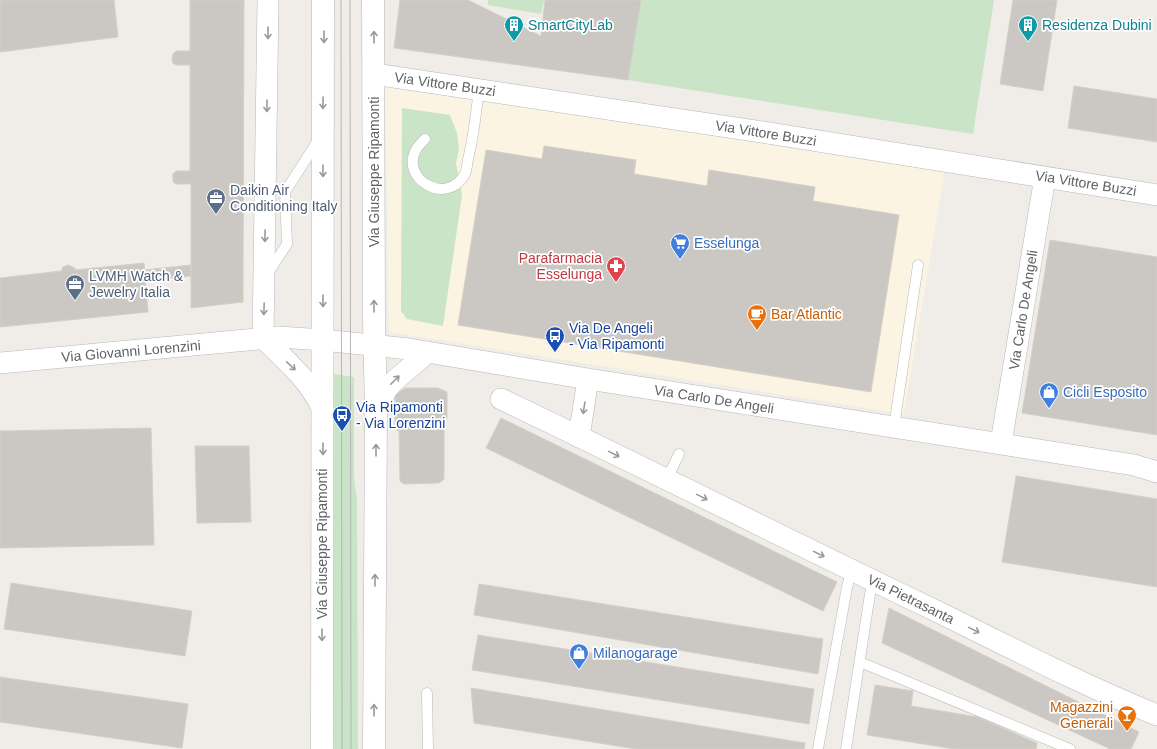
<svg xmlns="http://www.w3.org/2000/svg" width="1157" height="749" font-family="Helvetica,sans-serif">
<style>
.commercial{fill:#fbf4e2}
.green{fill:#c9e4c7}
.building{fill:#cbc8c4;stroke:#d4cfc7}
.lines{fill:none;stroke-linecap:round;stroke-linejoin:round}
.lane-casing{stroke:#b5b8bb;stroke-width:11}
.street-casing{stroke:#b5b8bb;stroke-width:22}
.secondary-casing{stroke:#b4b7bb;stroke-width:23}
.lane{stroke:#fff;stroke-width:10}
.street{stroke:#fff;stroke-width:21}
.secondary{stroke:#fff;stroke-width:22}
.tram{stroke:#b5b6b6;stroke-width:1}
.oneway{stroke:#979a9c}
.labels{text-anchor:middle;stroke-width:3.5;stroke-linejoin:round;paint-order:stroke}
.culture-label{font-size:14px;fill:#0d838f;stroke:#fff;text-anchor:start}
.street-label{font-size:14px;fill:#5f6366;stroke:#fff}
.service-label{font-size:14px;fill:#4e5e75;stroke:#fff;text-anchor:start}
.shop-label{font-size:14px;fill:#366cbe;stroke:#fff;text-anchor:start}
.health-label{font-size:14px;fill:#be3a42;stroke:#fff;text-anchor:end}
.food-label{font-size:14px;fill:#c56008;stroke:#fff;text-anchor:start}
.transit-label{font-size:14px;fill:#164399;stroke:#fff;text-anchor:start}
</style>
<rect width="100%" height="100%" fill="#f0ede8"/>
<path class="commercial" d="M385 86 945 169 904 414 389 332Z"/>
<path class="green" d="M488 0H544L541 14 488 5Z
M641 0H994L973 134 628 80Z
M402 108 450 115 457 133 459 149 456 163 462 195 443 326 407 319 401 311Z
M333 374 354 377V478L357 500 358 749H334Z"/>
<path class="building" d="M0 0H114L118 37 0 52Z
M190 0H244L243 302 191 308V184H176L173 182V174L176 171H190V65H176L173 63 172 59 173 54 176 51H190Z
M400 0H468L541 36 545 0H641L628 80 394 48Z
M1013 0H1057L1043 91 1000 84Z
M1074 86 1157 99V142L1068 128Z
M544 146 636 160 634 174 707 186 709 170 815 187 813 201 899 215 871 392 458 325 486 150 542 159Z
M1050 240 1157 257V435L1022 413Z
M144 263 148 312 0 327V278L61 271 63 267 68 265 75 268V270Z
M191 265V276L145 281 144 270Z
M405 388H438L447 392V418L444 420V479L439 483 404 484 400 481 399 431 395 429V395Z
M501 418 837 582 823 611 486 448Z
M151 428 154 545 0 548V431Z
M195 446H249L251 522 197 523Z
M1016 476 1157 499V587L1002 562Z
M11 583 192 611 185 656 4 629Z
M479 584 823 639 818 674 474 615Z
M889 608 1139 732 1131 749H1110L882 643Z
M478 635 814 689 809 724 472 670Z
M0 677 188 704 182 748 0 722Z
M875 685 913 691 911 706 977 717 1037 743 1036 749H954L867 735Z
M471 688 805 743 804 749H636L474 723Z"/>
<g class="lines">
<g class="lane-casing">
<path id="lane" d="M425 139C422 142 419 145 417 148 398 177 446 208 465 174 467 170 467 164 468 159 474 136 476 112 479 89
M268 273 287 244 285 192 319 139
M894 427 918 265
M667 479 679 454
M860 662 1070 749
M427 693 428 749
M818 749 847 587 852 570
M846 749 870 594 873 581"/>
</g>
<g class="street-casing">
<path id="street" d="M374 74 762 132 1157 195
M263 338 268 0
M263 338C286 360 310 381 323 410
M0 363 279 337 323 340 409 349 588 379 1134 465 1157 472
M501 399C646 468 788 540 932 609 1006 645 1080 684 1157 715
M376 413 386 390 393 382 428 352
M579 437 588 379
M1001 443 1045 177"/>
</g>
<g class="secondary-casing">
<path id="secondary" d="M373 0 374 318 376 413 374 749
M322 749 323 0"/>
</g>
<use href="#lane" class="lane"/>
<use href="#street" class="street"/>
<use href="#secondary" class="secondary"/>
<path class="tram" d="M341 0 342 749
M350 0 351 749"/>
</g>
<defs><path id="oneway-shaft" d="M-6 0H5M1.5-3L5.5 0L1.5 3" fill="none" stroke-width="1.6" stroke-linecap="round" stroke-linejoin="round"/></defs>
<g class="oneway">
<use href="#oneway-shaft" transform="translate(268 33) rotate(90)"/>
<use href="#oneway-shaft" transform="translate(324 37) rotate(90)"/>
<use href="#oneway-shaft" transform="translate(374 37) rotate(-91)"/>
<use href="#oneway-shaft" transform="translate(323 103) rotate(91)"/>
<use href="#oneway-shaft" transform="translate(267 106) rotate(91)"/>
<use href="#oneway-shaft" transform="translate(323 171) rotate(90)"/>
<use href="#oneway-shaft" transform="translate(265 236) rotate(91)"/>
<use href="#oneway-shaft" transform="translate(323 301) rotate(90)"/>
<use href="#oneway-shaft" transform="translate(374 306) rotate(-90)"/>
<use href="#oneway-shaft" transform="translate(264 309) rotate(92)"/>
<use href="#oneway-shaft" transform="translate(291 366) rotate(44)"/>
<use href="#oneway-shaft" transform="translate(395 380) rotate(-45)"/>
<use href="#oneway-shaft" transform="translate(584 408) rotate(99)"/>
<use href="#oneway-shaft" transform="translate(323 449) rotate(90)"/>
<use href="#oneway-shaft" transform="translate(376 450) rotate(-90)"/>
<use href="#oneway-shaft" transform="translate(614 454) rotate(26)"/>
<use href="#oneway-shaft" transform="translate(702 497) rotate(26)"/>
<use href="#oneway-shaft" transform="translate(819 554) rotate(26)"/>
<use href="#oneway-shaft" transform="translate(375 580) rotate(-90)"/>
<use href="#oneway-shaft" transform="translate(974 630) rotate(26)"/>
<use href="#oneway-shaft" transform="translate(322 635) rotate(90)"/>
<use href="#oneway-shaft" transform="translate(374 710) rotate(-90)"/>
</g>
<defs>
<g id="building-pin" transform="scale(1)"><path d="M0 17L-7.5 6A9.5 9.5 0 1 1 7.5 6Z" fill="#0f9aa8" stroke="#fff"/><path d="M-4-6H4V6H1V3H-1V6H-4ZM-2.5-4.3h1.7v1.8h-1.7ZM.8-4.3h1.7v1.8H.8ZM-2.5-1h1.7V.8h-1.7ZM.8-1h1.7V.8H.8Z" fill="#fff"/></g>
<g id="office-pin" transform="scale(1)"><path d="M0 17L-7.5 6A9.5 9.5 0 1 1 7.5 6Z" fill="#5c6f8a" stroke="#fff"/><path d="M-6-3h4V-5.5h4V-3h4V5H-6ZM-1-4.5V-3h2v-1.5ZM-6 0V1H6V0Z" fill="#fff"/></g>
<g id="supermarket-pin" transform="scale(1)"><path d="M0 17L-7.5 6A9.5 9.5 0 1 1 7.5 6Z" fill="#3f7fe0" stroke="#fff"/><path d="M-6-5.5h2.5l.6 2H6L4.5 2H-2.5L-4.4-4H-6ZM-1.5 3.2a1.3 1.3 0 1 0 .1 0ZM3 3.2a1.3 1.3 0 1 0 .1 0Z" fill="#fff"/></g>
<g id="pharmacy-pin" transform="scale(1)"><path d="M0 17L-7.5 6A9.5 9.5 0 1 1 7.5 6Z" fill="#e0444e" stroke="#fff"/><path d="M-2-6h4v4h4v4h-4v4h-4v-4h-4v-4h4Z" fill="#fff"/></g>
<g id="cafe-pin" transform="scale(1)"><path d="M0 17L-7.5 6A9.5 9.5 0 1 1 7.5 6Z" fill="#e8710a" stroke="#fff"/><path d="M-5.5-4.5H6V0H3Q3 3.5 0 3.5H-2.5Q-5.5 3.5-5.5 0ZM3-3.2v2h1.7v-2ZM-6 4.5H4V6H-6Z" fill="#fff"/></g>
<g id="bus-pin" transform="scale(1)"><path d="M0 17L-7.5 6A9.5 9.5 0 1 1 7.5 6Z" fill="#1a4fb4" stroke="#fff"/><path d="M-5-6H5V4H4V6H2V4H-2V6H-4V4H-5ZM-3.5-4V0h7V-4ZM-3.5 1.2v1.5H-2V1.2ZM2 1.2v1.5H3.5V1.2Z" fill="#fff"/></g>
<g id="shop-pin" transform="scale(1)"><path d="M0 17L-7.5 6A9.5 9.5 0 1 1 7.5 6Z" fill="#3f7fe0" stroke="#fff"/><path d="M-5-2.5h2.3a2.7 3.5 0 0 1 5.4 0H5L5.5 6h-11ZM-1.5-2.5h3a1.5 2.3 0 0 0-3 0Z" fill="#fff"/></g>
<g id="bar-pin" transform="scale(1)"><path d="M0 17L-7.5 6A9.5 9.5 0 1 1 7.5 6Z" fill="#e8710a" stroke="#fff"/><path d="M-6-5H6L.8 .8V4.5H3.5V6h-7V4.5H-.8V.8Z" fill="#fff"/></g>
</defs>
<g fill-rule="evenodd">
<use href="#building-pin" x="514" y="25"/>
<use href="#building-pin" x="1028" y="25"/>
<use href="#office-pin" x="216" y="198"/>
<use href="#supermarket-pin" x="680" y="243"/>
<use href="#pharmacy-pin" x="616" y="266"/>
<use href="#office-pin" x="75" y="284"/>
<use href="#cafe-pin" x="757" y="314"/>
<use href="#bus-pin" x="555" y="336"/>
<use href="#shop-pin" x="1049" y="392"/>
<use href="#bus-pin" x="342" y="415"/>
<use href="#shop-pin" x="579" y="653"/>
<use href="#bar-pin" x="1127" y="715"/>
</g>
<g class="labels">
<g class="culture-label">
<text x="528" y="30">SmartCityLab</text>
<text x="1042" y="30">Residenza Dubini</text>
</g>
<g class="street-label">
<text transform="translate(445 84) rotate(8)" y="5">Via Vittore Buzzi</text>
<text transform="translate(766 133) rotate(9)" y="5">Via Vittore Buzzi</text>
<text transform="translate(374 172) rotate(-90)" y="5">Via Giuseppe Ripamonti</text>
<text transform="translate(1086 183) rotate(9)" y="5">Via Vittore Buzzi</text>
<text transform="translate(1023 310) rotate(-81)" y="5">Via Carlo De Angeli</text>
<text transform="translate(131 351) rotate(-5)" y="5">Via Giovanni Lorenzini</text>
<text transform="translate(714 399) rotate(9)" y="5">Via Carlo De Angeli</text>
<text transform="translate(322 544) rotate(-90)" y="5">Via Giuseppe Ripamonti</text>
<text transform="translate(911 599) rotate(26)" y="5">Via Pietrasanta</text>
</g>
<g class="service-label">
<text x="230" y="195">Daikin Air<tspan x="230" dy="16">Conditioning Italy</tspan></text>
<text x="89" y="281">LVMH Watch &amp;<tspan x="89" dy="16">Jewelry Italia</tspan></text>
</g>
<g class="shop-label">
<text x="694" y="248">Esselunga</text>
<text x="1063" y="397">Cicli Esposito</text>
<text x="593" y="658">Milanogarage</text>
</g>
<g class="health-label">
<text x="602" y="263">Parafarmacia<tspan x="602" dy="16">Esselunga</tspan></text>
</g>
<g class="food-label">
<text x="771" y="319">Bar Atlantic</text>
<text x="1113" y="712" text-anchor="end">Magazzini<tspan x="1113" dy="16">Generali</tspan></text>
</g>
<g class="transit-label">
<text x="569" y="333">Via De Angeli<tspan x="569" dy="16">- Via Ripamonti</tspan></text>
<text x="356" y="412">Via Ripamonti<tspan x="356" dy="16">- Via Lorenzini</tspan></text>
</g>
</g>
</svg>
